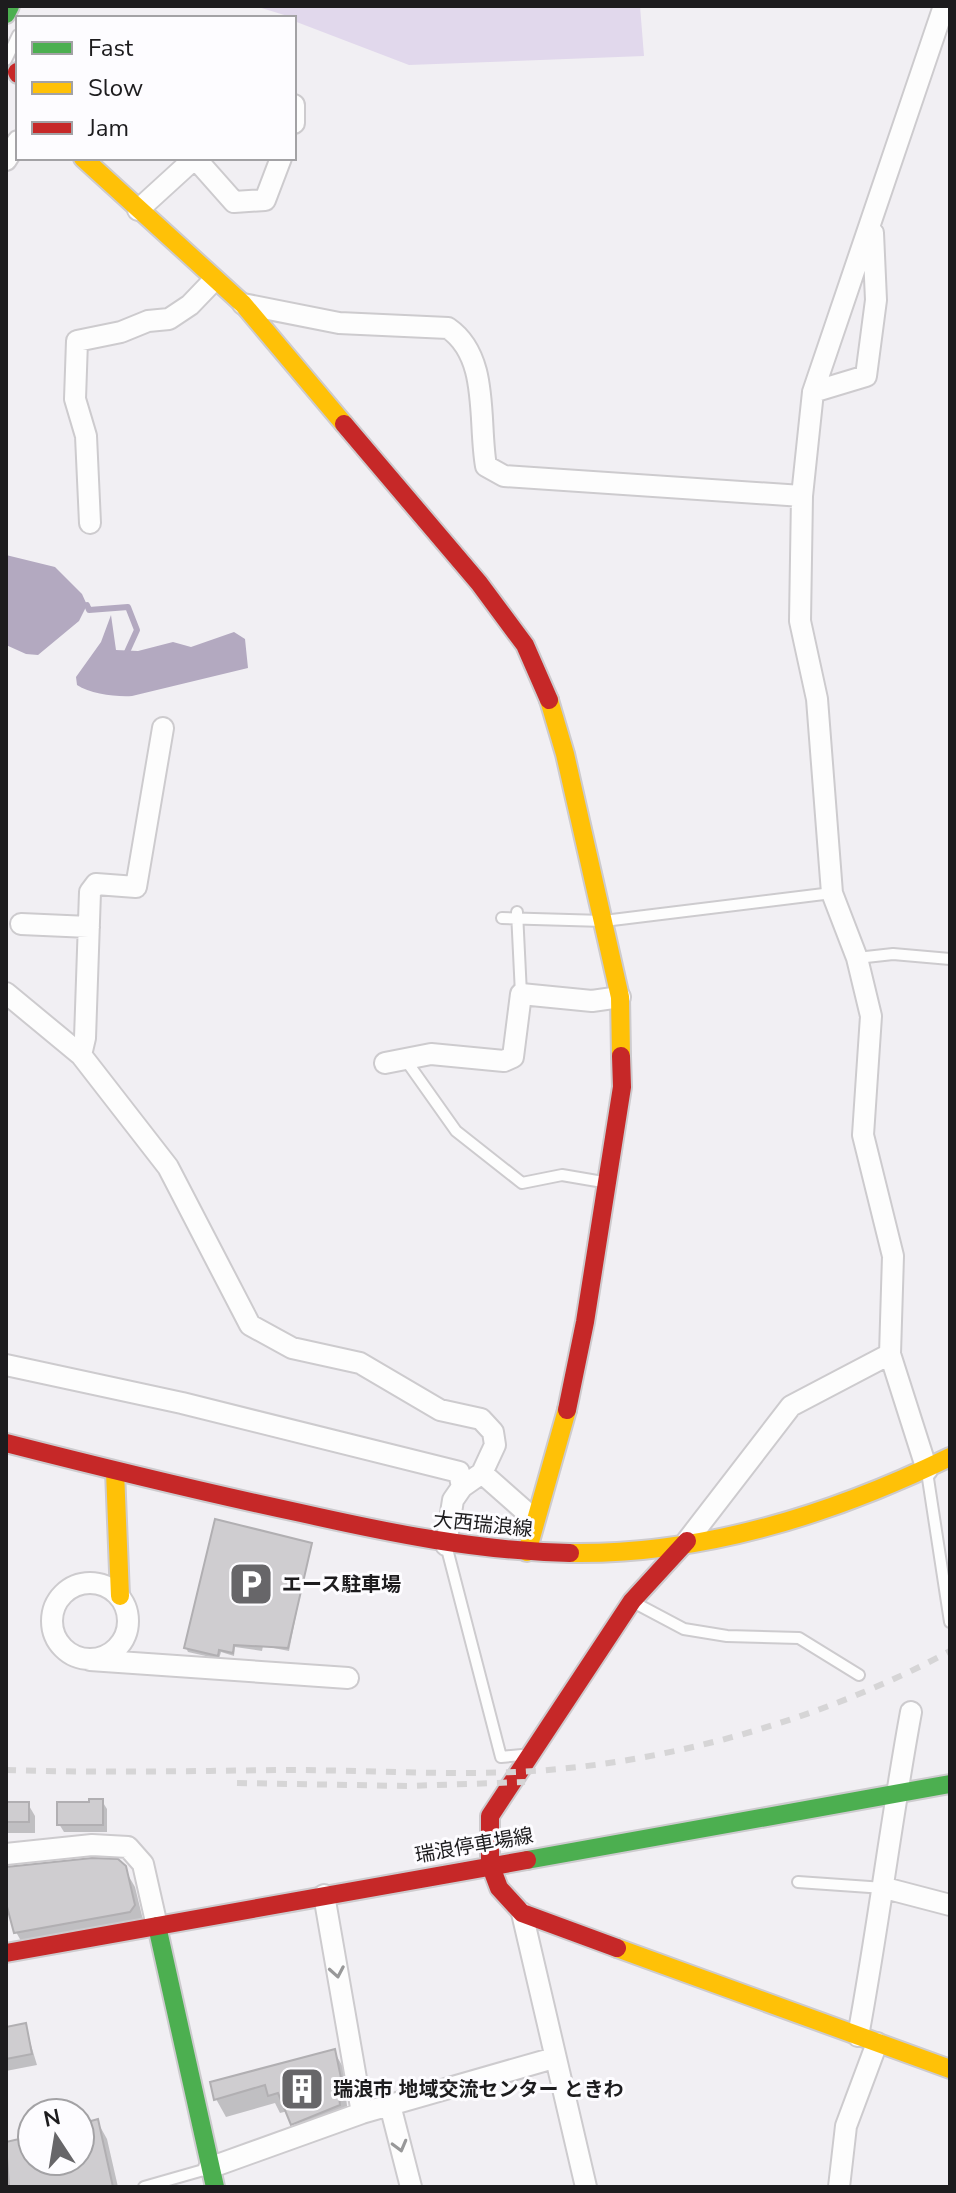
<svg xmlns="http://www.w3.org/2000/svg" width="956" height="2193" font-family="'Nunito Sans','Noto Sans JP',sans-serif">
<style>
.green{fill:#e1d8ec}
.water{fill:#b3a9c0}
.shadow{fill:#0003}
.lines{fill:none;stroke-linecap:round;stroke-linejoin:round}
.stream{stroke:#b3a9c0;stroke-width:6}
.building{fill:#cfcdd0;stroke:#b1afb2;stroke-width:2}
.lane-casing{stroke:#cdcbce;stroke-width:14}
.street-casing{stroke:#cdcbce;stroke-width:24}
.fast-casing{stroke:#cdcbce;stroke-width:22}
.slow-casing{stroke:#cdcbce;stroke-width:22}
.jam-casing{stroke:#cdcbce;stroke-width:22}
.lane{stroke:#fdfdfd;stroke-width:10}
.street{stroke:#fdfdfd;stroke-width:20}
.fast{stroke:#4caf50;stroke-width:18}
.slow{stroke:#ffc107;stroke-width:18}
.jam{stroke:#c62828;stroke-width:18}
.rail{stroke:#d6d5d6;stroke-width:6;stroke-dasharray:10 10;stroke-linecap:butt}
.oneway{stroke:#989899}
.labels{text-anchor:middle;stroke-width:6;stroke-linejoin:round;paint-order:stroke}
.street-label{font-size:20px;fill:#1d1c1e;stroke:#fdfcff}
.poi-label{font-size:20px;font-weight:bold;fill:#1d1c1e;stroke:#fdfcff;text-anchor:start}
</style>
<rect width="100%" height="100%" fill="#f1eff3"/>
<path class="green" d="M255 6H640L644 56 409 65 294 21V18Z"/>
<path class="water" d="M6 555 55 567 82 594 87 605 79 621 38 655 26 654 6 645Z
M111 615 116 650 138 651 173 642 191 647 234 632 245 639 248 668 132 696C116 697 90 694 77 685L76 677 101 642Z"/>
<path class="shadow" d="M310 1545 289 1651 263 1646 262 1651 235 1647 234 1656 221 1652 219 1659 188 1652 186 1648Z
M6 1756 7 1804H28L35 1816V1833H6Z
M102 1801 107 1809V1832H64L59 1824Z
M124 1868 135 1887 144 1924 26 1950 16 1932 6 1901V1869Z
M25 2025 37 2065 6 2071V2029Z
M334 2051 344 2069 350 2096 346 2097 349 2123 303 2142 288 2111 280 2113 275 2103 226 2117 216 2099Z
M97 2121 107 2139 118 2187H52L46 2161H80V2126Z"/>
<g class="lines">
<path class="stream" d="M87 605 89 610 128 607 137 630 127 652"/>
</g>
<path class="building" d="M215 1519 312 1543 288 1648 234 1645 233 1653 219 1650 218 1656 184 1648Z
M89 1799H103V1825H57V1802H89Z
M6 1802H29V1822H6Z
M92 1858 118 1859 126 1866 135 1905 130 1912 14 1933 6 1903V1867Z
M26 2023 32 2054 6 2059V2027Z
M335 2049 341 2078 337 2079 340 2105 291 2125 278 2093 268 2096 265 2085 214 2100 210 2082Z
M98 2119 113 2187H9L6 2142 32 2136V2161H80V2124Z"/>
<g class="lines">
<g class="lane-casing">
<path id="lane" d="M6 60 18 35
M517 912 521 994
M502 918 604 921 832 893
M857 958 893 954 950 959
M405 1059 456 1131 522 1183 562 1175 603 1182
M927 1472 950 1622
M446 1545 501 1757 522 1755
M635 1603 684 1629 727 1636 799 1638 859 1675
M798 1882 884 1888
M144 2187 207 2169"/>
</g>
<g class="street-casing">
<path id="street" d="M294 105V123
M195 158 234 202 265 200 281 158
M6 160 18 141
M138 210 195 158
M243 304 339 323 448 328C490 357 478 421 486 466L504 476 802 496
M813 392 866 376 876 300 873 233
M90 523 86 436 75 399 77 341 121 332 148 321 169 319 190 305 214 280
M21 924 89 927
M6 993 81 1055 168 1167 250 1325 292 1348 360 1363 440 1410 481 1419 493 1432 495 1445 482 1473 462 1487 459 1472 182 1403 6 1365
M81 1055 85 1038 90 892 96 884 136 887 163 728
M385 1063 431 1054 504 1061 513 1057 521 994 592 1001 620 997
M927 1470 890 1354 893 1256 863 1135 871 1016 857 958 832 893 817 699 800 621 802 496 813 392 944 6
M482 1473 534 1519
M687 1541 791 1406 890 1354
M446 1545 453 1500 462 1487
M52 1621a38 38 0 1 1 76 0a38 38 0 1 1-76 0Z
M90 1660 348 1678
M6 1854 92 1845 128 1847 143 1864 157 1926
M885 1888 950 1905
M324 1895 362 2113
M522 1913 586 2187
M858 2036C878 1929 891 1820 911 1712
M390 2105 411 2187
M209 2168 362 2113 554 2058
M839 2187 846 2126 877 2043"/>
</g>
<g class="fast-casing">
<path id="fast" d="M6 14 10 6
M527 1860 950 1784
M157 1926 215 2187"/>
</g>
<g class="slow-casing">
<path id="slow" d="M83 158 243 304 344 424
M549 700 565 754 620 997 621 1056
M115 1471 120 1596
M527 1552 567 1410
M570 1553C702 1555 833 1514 950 1457
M617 1948 950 2069"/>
</g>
<g class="jam-casing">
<path id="jam" d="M17 72 18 74
M344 424 479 583 525 645 549 700
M567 1410 585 1322 622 1087 621 1056
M6 1443C104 1468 202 1492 301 1513 390 1533 478 1551 570 1553
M617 1948 522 1913 499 1888 490 1864V1816L632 1601 687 1541
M6 1953 527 1860"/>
</g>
<use href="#lane" class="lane"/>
<use href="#street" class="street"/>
<use href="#fast" class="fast"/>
<use href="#slow" class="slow"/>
<use href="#jam" class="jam"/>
<path class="rail" d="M6 1770C99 1773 192 1771 285 1770 361 1770 439 1775 515 1772 660 1766 823 1720 950 1651
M237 1783 408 1786 525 1782"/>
</g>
<defs><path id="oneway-chevron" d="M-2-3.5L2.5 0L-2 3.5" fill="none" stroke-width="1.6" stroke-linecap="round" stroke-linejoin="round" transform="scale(2)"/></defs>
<g class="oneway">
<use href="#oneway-chevron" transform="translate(337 1972) rotate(80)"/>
<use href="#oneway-chevron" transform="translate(400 2146) rotate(75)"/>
</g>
<defs>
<g id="parking-square" transform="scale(2.3)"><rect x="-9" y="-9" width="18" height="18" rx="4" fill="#676669" stroke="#fdfcff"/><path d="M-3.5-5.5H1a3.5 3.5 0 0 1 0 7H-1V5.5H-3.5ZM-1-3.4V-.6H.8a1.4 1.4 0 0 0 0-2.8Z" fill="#fff"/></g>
<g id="building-square" transform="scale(2.3)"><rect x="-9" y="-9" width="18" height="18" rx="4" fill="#676669" stroke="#fdfcff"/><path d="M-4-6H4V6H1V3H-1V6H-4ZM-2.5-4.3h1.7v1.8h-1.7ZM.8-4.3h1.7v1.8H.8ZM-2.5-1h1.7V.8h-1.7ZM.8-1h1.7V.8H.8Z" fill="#fff"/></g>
</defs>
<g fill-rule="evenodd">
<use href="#parking-square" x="251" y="1584"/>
<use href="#building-square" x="302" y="2089"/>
</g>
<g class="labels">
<g class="street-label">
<text transform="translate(483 1524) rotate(6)" y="7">大西瑞浪線</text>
<text transform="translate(474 1845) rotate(-10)" y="7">瑞浪停車場線</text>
</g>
<g class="poi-label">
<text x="282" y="1591">エース駐車場</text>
<text x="333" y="2096">瑞浪市 地域交流センター ときわ</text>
</g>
</g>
<rect width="956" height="2193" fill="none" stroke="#1d1c1e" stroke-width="16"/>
<rect x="16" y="16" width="280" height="144" fill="#fdfcff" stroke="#a3a2a5" stroke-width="2"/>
<rect x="32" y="42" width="40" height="12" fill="#4caf50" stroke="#a3a2a5" stroke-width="2"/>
<text x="88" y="56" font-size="24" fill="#1d1c1e">Fast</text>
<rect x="32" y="82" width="40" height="12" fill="#ffc107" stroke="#a3a2a5" stroke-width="2"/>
<text x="88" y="96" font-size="24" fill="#1d1c1e">Slow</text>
<rect x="32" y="122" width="40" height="12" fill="#c62828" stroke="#a3a2a5" stroke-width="2"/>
<text x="88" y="136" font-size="24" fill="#1d1c1e">Jam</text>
<g transform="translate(56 2137) rotate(348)"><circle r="38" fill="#fdfcff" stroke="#a3a2a5" stroke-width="2"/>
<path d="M0-6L14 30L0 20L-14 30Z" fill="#676669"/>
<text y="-12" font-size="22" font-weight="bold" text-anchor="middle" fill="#1d1c1e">N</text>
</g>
</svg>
